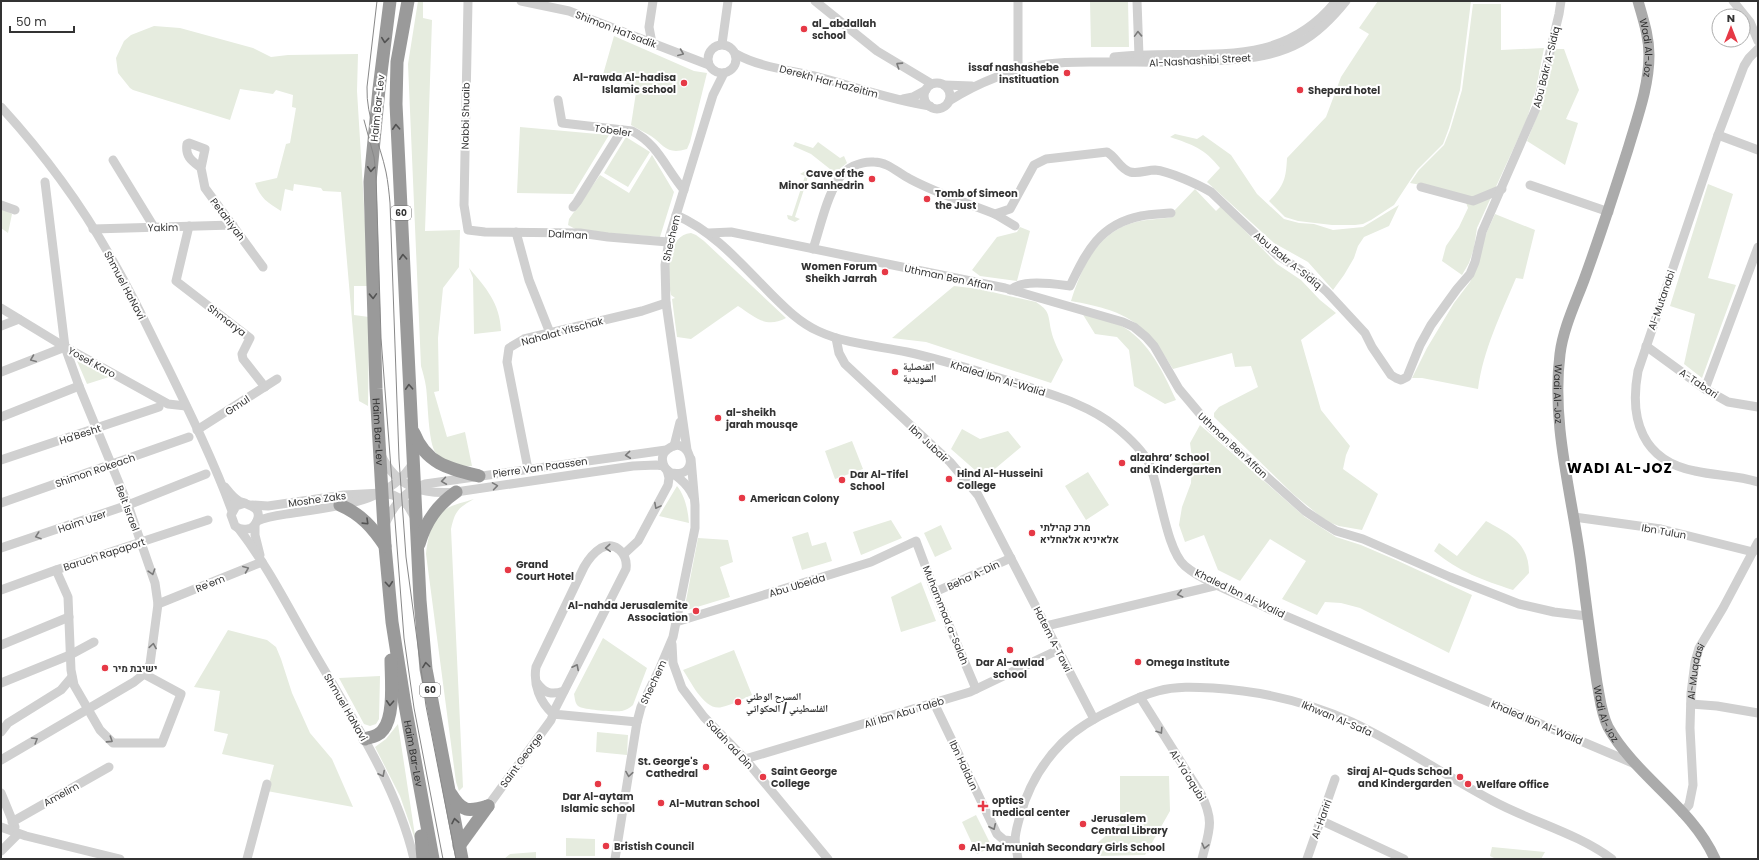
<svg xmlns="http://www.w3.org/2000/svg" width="1759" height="860" font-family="Poppins,'Noto Naskh Arabic',Heebo,sans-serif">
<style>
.green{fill:#e6ecdf}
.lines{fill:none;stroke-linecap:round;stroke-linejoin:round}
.minor{stroke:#d0d0d0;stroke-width:9}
.major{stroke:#ababab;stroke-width:11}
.highway{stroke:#9a9a9a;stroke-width:13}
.tram{stroke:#888;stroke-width:1}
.oneway{stroke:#7a7a7a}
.oneway2{stroke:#525252}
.poi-dot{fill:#e63946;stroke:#fff;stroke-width:1.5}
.labels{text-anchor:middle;stroke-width:4;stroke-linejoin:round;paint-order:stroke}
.shield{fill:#fff;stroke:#707070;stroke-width:1}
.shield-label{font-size:9px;font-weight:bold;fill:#333}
.poi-label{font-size:10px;font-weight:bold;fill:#333;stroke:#fff;text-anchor:start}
.street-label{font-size:10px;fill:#333;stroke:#fff}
.district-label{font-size:14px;font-weight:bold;letter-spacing:1px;fill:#000;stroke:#fff}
</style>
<rect width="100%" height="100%" fill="#fff"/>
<path class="green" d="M418 1H423V18L432 20 425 231 460 230 459 267 443 288 438 338 439 391 434 392 447 437 465 432 472 466C459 466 445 464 436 453 428 444 428 400 426 387 425 380 423 373 421 366L408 64Z
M1090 1H1128L1129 47H1091Z
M1378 1H1471L1460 90 1449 128 1443 144 1417 170 1394 205 1371 220 1363 224 1355 225H1332L1298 221 1285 217 1269 201C1284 186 1286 179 1287 158L1326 117 1341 77 1369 34 1359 28Z
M1473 4H1501V50L1544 48 1536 89 1527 119 1477 228 1474 248 1469 263 1462 275 1442 261 1446 246 1459 227 1468 208 1464 197 1437 188 1410 183 1419 170 1444 145 1450 130 1462 90Z
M154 26 180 28 253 48 271 57 288 55 358 54 357 91 369 286H354V315L369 317 368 406 359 401 341 192 323 191 321 188 294 184 293 191 285 189 281 211C268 203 260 198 255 183L277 178 286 144 290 143 296 108 292 107 293 95 276 90 273 94 240 89 230 120 133 90 130 88 118 73 116 58 124 41 131 35Z
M614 36 694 71 707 73 690 142 687 149C667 155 665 146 651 136 645 132 637 129 631 125L637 86 602 78Z
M1553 49H1564L1579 90 1566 119 1578 123 1565 165 1527 141 1543 101Z
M520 127 609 135 573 194 517 193Z
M1175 134 1197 139 1203 135 1231 155 1257 194 1284 219 1299 223 1314 224 1333 230 1363 227 1399 205 1389 226 1364 237 1358 246 1354 258 1344 275 1333 290 1308 262 1274 243 1207 182 1220 168C1204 148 1193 145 1170 137Z
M626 137 650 152 628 187 604 173Z
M795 142 813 148 818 142 840 158 844 156 847 163 835 173 811 154 793 146Z
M652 155 674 192 660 237 579 231 568 225 569 219 600 175 629 193Z
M807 170 813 175V178L808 177 795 217 800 219 795 222 788 219 787 215 792 216 805 176 800 174Z
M1708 184 1733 194 1708 278 1736 285 1702 378 1684 364 1695 314 1670 306Z
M1195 189 1216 211 1221 206 1227 212 1277 264 1301 280 1320 300 1336 313 1301 340 1321 410 1350 446 1346 455 1343 469 1378 494 1362 530 1339 526 1326 521 1293 494 1214 417V413L1219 407 1258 387 1251 366 1235 367 1232 353 1173 369C1144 320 1125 311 1071 301 1082 266 1097 232 1136 222 1148 219 1161 219 1173 217L1174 211Z
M1 208 12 214 8 233 1 228Z
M1495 214 1535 230 1523 279 1516 278C1501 314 1483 350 1478 389L1422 378H1412L1427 348 1454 303 1470 282 1479 259 1485 236Z
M1020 227 1030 231 1017 281 980 276 972 270 997 237 1017 232Z
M691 233 696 235 704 241 786 318C766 329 755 317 738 306L691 339 677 337 672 299 675 298 671 295C667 277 666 235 691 233Z
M469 268C486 288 500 303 501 331L474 334 473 278Z
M954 286 979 289 1036 302C1050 311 1048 315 1051 330 1053 340 1059 351 1063 360L1051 383 926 342 892 338Z
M1082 313C1092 316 1103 317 1112 321 1147 336 1161 368 1176 400L1165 404 1134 386 1129 350 1117 337 1095 334Z
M77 361 109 377 87 384Z
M1200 425 1305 517 1336 537 1361 545 1396 560 1472 595 1449 653 1360 608 1341 603 1325 602 1317 615 1282 599 1306 561 1270 539 1240 581 1218 570 1204 535 1185 542 1179 525 1182 507 1191 483 1192 458 1190 443Z
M962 429 980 439 1008 431 1021 447 984 478 951 449Z
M852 441 863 469 835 479 825 451Z
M1088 472 1109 505 1086 520 1065 486Z
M677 486C685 496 688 510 689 523L659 516Z
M474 499C458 508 455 511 451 529L463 787 459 791 456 782 426 554C428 538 431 518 446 509 454 504 465 502 474 499Z
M891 520 902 538 861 555 853 532Z
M1486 521C1510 534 1529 543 1529 573L1513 590C1483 580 1459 572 1434 551L1439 543 1457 556Z
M941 525 952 549 935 557 924 533Z
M808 532 812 546 826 542 832 561 802 570 792 537Z
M698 538 728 540 733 562 720 567 730 597 684 611Z
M921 582 936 621 901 632 891 597Z
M228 630 267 640 276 647 281 659 292 693 310 733 332 759 353 807 267 791 274 765 222 754 228 734 214 731 220 691 194 687Z
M603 638 647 668 633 705C630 708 626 710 622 711 615 712 583 710 578 706 575 703 575 699 574 694Z
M734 650 752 695C742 699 732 705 722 707 705 712 691 682 683 670Z
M380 676 379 719 376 724 370 726 364 724 339 678Z
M398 724 416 842 400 796 375 747 386 739Z
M597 732 628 735 627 755 596 752Z
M1120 776H1169L1170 811 1145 855 1097 856 1093 847 1120 823Z
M976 815 992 847 977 854 962 822Z
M566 838 595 839V856H566Z
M1492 847 1545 852 1541 859H1496L1490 856Z
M536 852V859H504L510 854Z"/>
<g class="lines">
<g class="minor">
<path d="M468 1 464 205 468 230 485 232 580 233 608 237 668 242"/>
<path d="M521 1 569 11 709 65"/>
<path d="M815 1 877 51 932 84"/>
<path d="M1733 1 1750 22 1758 41"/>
<path d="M652 43 649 27 653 1"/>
<path d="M722 44 728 1"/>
<circle cx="722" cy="59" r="14"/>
<path d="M1758 49 1749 58 1744 66 1718 135 1638 371C1629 419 1642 461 1695 471 1716 476 1737 475 1758 482"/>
<path d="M736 54C759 67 789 70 814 76 853 86 890 100 930 106"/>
<path d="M1114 57C1195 47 1277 75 1336 1"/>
<path d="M1135 60 1139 56 1137 1"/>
<path d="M1018 71V1"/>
<circle cx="937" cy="96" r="13"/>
<path d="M944 85 972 86"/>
<path d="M903 99 913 97 926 90"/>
<path d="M558 100 562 123 632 131C658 144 666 169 684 190"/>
<path d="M949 101C977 83 1014 68 1047 64 1068 61 1089 62 1111 62 1143 62 1175 63 1207 61 1240 60 1272 58 1301 42 1319 32 1334 16 1346 1"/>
<path d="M1 107C44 154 83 207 114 263 134 297 150 333 168 368 191 415 214 462 232 511"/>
<path d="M1718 135 1758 150"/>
<path d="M113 160 154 227"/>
<path d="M201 168C192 161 185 157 187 144L189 143 205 149 201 168 205 188 263 267"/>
<path d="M1530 185 1609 212"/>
<path d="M1421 187 1473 201 1502 189"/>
<path d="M1 205 15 210"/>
<path d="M573 207 577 202 622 130"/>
<path d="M995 214 1015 226"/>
<path d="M676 215C715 232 742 265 771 294 785 308 800 323 818 331 846 344 878 346 907 352 944 360 980 372 1016 383 1050 394 1088 404 1116 427 1127 436 1142 450 1149 463 1160 488 1166 550 1185 566 1205 583 1245 597 1269 609L1635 764"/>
<path d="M189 226 176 281 250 338 242 354 243 359 265 387"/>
<path d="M93 229 233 225"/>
<path d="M516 232 529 280 550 333"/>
<path d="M709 233 731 232 1005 288 1123 322 1134 327 1146 337 1154 346 1179 389 1211 427 1305 511 1323 523 1336 531 1363 539 1450 577 1519 604 1554 612 1587 616"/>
<path d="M813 249C820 228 826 199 838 180 845 168 860 161 874 162 888 162 898 173 910 179 936 193 967 203 995 214L1010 209 1034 165 1046 159 1107 152C1116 157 1120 169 1130 172 1139 174 1147 170 1155 170 1169 171 1199 185 1211 192L1277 255 1307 274 1327 292 1365 333 1372 347 1391 375 1396 378 1401 380 1407 377 1420 345 1431 325 1457 289 1470 274 1475 262 1482 232 1537 106 1559 14 1561 1"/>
<path d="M1010 290C1022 279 1054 284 1070 286 1086 252 1100 224 1141 216 1151 214 1161 214 1171 213"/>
<path d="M1 308 65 347 168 404 186 406"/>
<path d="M1 326 19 319"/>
<path d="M836 338 839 353 845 364 950 462 978 495 1094 719"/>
<path d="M1646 346 1705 389 1728 402 1758 407"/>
<path d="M1 372 65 347"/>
<path d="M1705 389 1758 247"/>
<path d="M1 417 79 386"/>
<path d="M197 430 277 379"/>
<path d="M674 446 680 422"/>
<path d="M687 450 666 303 665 265 670 235 713 95 724 73"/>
<path d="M381 455C396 487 423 495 456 492L633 466 656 465 664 466"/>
<path d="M1 460 159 407"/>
<path d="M528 469 507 362 509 348 524 339 642 311 666 303"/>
<path d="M671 473C704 479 689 432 668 449 664 452 661 457 663 463 664 472 674 473 680 479 686 484 690 489 693 496"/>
<path d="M225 487C229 492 233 498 239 501 248 505 263 507 257 521 255 525 251 529 247 529 243 530 239 529 235 526L231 515 236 506 245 503"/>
<path d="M1 503 189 437"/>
<path d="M252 505 268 506 344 495 382 493 393 495 401 499 408 506 415 518"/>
<path d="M1574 517 1661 529 1753 552"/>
<path d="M257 521C269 516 281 515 293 513 336 506 388 504 413 463"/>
<path d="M385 524C393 506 406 490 425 484L666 450"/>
<path d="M255 525V535L260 555"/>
<path d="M239 529C267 565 288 607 311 647 350 715 396 783 414 859"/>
<path d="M1 548 128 505 206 474"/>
<path d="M624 554 638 541 668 485 669 478 667 470"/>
<path d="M56 570 68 597 71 670 74 685 100 730 113 743H162L181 694 144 674"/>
<path d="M1 590 56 570 208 520"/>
<path d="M935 592 1011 558"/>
<path d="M158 604 262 562"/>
<path d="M676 622 871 562 916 541 935 592 976 689"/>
<path d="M1046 626 1218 585"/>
<path d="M672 644 673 663 682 688 704 717 745 759 828 859"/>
<path d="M1 645 69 617"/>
<path d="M1 683 70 655 94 642"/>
<path d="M537 683C545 694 552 695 564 691"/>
<path d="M1140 697 1201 794C1215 822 1209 831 1202 859"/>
<path d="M934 703 997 834 1004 840 1015 841"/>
<path d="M1691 704 1717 706 1758 713"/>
<path d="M1 732 8 723 61 690 72 677"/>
<path d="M745 759 970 692 1058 650"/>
<path d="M1 760 134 682 144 674 150 664 158 604 155 583 128 505 79 386 65 347 45 182"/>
<path d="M1 793 15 827"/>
<path d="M488 806 551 720 555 709 626 569C628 555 616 540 601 548 593 553 588 560 584 567L536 667C533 685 540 702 553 714L637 722"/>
<path id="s1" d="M1682 813 1689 805 1693 785 1690 728 1691 693 1695 662 1699 648 1723 608 1758 542"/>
<path d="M1320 820 1404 859"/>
<path d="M12 822 109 767"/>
<path d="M1 827 26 836 120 859"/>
<path d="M1 851 18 834"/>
<path d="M247 859 267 784"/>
<path d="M615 859 637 722 641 707 659 670 673 637 695 528V505L691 459"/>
<path d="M1018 859C1017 853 1016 847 1015 841 1015 832 1018 824 1020 816 1028 787 1041 764 1062 743 1077 728 1094 718 1114 709 1128 702 1143 695 1158 691 1176 686 1195 687 1213 688 1261 691 1308 702 1352 722 1401 745 1446 776 1493 801 1532 822 1577 833 1612 859"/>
<path d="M1307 859 1335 779"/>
</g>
<path class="major" id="s2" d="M1638 1C1643 19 1649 36 1649 55 1649 87 1637 118 1628 149 1614 193 1600 236 1584 280 1575 304 1563 329 1560 354 1551 424 1572 495 1581 564 1586 604 1591 643 1597 683 1600 698 1601 713 1608 727 1636 777 1692 807 1715 859"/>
<g class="highway">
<path id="s3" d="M390 1 379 89 370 182 376 389 385 546 392 622 405 705 433 859"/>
<path d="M408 1 397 62 396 104 420 600 426 669 462 859"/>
<path d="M414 433C426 464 450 469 479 476"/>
<path d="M340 505C361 514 373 528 385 546"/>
<path d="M419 544C426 521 437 505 456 492"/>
<path d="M365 739C371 737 379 736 383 730 395 716 391 678 391 660"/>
<path d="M451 794C462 812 468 812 488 806"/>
<path d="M421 836 423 859"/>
<path d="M459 846 488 806"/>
</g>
<path class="tram" d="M377 1 367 87C366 118 380 143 386 172 388 182 389 192 390 203L399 459 406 557 426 706 456 859
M364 120 374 157 376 174 381 338 404 638 414 708 443 859"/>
</g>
<defs><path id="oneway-chevron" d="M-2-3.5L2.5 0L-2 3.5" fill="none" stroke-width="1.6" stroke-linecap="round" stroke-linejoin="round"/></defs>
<g class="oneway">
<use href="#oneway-chevron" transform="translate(1138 34) rotate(-92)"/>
<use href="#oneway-chevron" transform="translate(681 53) rotate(22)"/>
<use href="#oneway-chevron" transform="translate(899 65) rotate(-147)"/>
<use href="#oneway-chevron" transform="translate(33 359) rotate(158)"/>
<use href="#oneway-chevron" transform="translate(628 455) rotate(174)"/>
<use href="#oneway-chevron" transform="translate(444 481) rotate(172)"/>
<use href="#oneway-chevron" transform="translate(495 486) rotate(-9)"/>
<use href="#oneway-chevron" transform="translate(657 506) rotate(118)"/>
<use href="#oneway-chevron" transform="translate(38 536) rotate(161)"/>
<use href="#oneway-chevron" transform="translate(608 548) rotate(176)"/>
<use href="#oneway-chevron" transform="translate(246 569) rotate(-22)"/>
<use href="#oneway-chevron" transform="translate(152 572) rotate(73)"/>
<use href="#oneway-chevron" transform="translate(1180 594) rotate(167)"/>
<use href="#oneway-chevron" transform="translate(153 646) rotate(-81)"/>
<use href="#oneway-chevron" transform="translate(576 667) rotate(-63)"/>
<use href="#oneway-chevron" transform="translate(1160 731) rotate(57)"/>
<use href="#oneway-chevron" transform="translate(35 740) rotate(-31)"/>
<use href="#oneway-chevron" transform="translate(110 740) rotate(33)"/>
<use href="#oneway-chevron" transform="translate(382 774) rotate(63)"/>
<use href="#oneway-chevron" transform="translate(629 774) rotate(99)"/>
<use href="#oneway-chevron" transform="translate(993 827) rotate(65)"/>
<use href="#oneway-chevron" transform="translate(1205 846) rotate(104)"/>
</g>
<g class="oneway2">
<use href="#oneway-chevron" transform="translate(385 40) rotate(96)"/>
<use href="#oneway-chevron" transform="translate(396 127) rotate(-93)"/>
<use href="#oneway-chevron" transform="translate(371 169) rotate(94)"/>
<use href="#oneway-chevron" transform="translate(403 257) rotate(-93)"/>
<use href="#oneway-chevron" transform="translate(373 296) rotate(88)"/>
<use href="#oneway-chevron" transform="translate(409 387) rotate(-93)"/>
<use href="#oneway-chevron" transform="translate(366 522) rotate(44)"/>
<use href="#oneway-chevron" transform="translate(389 584) rotate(85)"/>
<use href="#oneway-chevron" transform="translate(426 665) rotate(-98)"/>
<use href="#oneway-chevron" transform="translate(390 703) rotate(93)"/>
<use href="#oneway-chevron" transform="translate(455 821) rotate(-101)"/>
</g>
<g class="poi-dot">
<circle cx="804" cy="29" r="4"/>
<circle cx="1067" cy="73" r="4"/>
<circle cx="684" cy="83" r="4"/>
<circle cx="1300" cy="90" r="4"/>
<circle cx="872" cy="179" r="4"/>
<circle cx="927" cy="199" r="4"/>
<circle cx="885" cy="272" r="4"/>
<circle cx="895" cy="372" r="4"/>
<circle cx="718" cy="418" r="4"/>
<circle cx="1122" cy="463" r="4"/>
<circle cx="949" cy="479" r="4"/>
<circle cx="842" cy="480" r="4"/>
<circle cx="742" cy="498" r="4"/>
<circle cx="1032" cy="533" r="4"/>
<circle cx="508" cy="570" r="4"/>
<circle cx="696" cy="611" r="4"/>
<circle cx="1010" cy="650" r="4"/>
<circle cx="1138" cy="662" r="4"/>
<circle cx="105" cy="668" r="4"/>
<circle cx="738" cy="702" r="4"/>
<circle cx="706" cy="767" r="4"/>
<circle cx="763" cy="777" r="4"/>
<circle cx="1460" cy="777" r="4"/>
<circle cx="598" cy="784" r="4"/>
<circle cx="1468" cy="784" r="4"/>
<circle cx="661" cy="803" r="4"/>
<path d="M981 800h4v4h4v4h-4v4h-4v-4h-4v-4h4z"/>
<circle cx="1083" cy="824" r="4"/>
<circle cx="606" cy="846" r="4"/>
<circle cx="962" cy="847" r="4"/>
</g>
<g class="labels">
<g class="shield">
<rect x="391" y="206" width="20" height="14" rx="3"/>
<rect x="420" y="683" width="20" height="14" rx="3"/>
</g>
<g class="shield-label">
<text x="401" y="216">60</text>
<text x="430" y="693">60</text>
</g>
<g class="poi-label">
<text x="812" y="27">al_abdallah<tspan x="812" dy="12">school</tspan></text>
<text x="1059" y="71" text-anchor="end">issaf nashashebe<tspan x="1059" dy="12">instituation</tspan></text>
<text x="676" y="81" text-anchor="end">Al-rawda Al-hadisa<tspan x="676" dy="12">Islamic school</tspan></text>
<text x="1308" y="94">Shepard hotel</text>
<text x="864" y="177" text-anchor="end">Cave of the<tspan x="864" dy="12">Minor Sanhedrin</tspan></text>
<text x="935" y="197">Tomb of Simeon<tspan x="935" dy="12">the Just</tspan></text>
<text x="877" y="270" text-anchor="end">Women Forum<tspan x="877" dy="12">Sheikh Jarrah</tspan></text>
<text x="903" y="370">القنصلية<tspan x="903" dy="12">السويدية</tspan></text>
<text x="726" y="416">al-sheikh<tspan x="726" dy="12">jarah mousqe</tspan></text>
<text x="1130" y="461">alzahra’ School<tspan x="1130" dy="12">and Kindergarten</tspan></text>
<text x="957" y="477">Hind Al-Husseini<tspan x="957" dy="12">College</tspan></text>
<text x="850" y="478">Dar Al-Tifel<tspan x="850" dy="12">School</tspan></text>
<text x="750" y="502">American Colony</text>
<text x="1040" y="531">מרכ קהילתי<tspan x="1040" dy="12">אלאיניא אלאחליא</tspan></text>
<text x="516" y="568">Grand<tspan x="516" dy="12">Court Hotel</tspan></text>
<text x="688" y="609" text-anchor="end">Al-nahda Jerusalemite<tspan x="688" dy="12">Association</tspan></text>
<text x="1010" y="666" text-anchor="middle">Dar Al-awlad<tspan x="1010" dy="12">school</tspan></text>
<text x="1146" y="666">Omega Institute</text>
<text x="113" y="672">ישיבת מיר</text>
<text x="746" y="700">المسرح الوطني<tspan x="746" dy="12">الفلسطيني / الحكواتي</tspan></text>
<text x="698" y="765" text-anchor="end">St. George's<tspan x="698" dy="12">Cathedral</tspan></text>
<text x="771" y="775">Saint George<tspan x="771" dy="12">College</tspan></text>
<text x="1452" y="775" text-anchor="end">Siraj Al-Quds School<tspan x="1452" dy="12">and Kindergarden</tspan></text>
<text x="1476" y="788">Welfare Office</text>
<text x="598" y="800" text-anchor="middle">Dar Al-aytam<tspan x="598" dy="12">Islamic school</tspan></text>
<text x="992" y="804">optics<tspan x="992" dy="12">medical center</tspan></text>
<text x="669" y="807">Al-Mutran School</text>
<text x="1091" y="822">Jerusalem<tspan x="1091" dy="12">Central Library</tspan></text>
<text x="614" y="850">Bristish Council</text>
<text x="970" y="851">Al-Ma'muniah Secondary Girls School</text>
</g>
<g class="street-label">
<text transform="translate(616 29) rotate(21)" y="4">Shimon HaTsadik</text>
<text dy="4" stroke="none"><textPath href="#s2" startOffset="48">Wadi Al-Joz</textPath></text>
<text transform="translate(1200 60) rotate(-3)" y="4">Al-Nashashibi Street</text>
<text transform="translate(1546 67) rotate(-76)" y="4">Abu Bakr A-Sidiq</text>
<text transform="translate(829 81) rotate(15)" y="4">Derekh Har HaZeitim</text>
<text transform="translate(377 108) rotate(-84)" y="4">Haim Bar-Lev</text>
<text transform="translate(465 116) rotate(-89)" y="4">Nabbi Shuaib</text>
<text transform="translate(613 130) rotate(8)" y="4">Tobeler</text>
<text transform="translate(228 219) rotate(53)" y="4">Petahiyah</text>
<text transform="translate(163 227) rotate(-1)" y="4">Yakim</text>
<text transform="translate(568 234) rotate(3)" y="4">Dalman</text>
<text transform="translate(671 238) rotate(-77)" y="4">Shechem</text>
<text transform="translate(1288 260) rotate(39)" y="4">Abu Bakr A-Sidiq</text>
<text transform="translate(949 277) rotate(12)" y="4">Uthman Ben Affan</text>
<text transform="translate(125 285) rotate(62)" y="4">Shmuel HaNavi</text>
<text transform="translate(1661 300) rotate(-71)" y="4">Al-Mutanabi</text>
<text transform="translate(227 320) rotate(37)" y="4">Shmarya</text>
<text transform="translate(562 331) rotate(-15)" y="4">Nahalat Yitschak</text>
<text transform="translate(92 362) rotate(29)" y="4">Yosef Karo</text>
<text transform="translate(998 378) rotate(17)" y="4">Khaled Ibn Al-Walid</text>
<text transform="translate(1699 383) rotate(34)" y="4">A-Tabari</text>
<text dy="4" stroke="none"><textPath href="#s2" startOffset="408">Wadi Al-Joz</textPath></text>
<text transform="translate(237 405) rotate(-33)" y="4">Gmul</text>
<text dy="4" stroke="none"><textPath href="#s3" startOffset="432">Haim Bar-Lev</textPath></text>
<text transform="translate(80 434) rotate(-18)" y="4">Ha'Besht</text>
<text transform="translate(929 443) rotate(43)" y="4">Ibn Jubair</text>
<text transform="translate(1233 445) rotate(43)" y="4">Uthman Ben Affan</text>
<text transform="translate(540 467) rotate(-8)" y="4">Pierre Van Paassen</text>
<text transform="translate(95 470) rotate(-19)" y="4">Shimon Rokeach</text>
<text transform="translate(317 499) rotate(-8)" y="4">Moshe Zaks</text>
<text transform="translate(128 508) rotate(69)" y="4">Beit Israel</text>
<text transform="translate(82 521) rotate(-19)" y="4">Haim Uzer</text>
<text transform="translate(1664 531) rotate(10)" y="4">Ibn Tulun</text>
<text transform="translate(104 554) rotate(-18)" y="4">Baruch Rapaport</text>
<text transform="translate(973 575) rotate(-25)" y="4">Beha A-Din</text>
<text transform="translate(210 583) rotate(-22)" y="4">Re'em</text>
<text transform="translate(797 585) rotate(-17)" y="4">Abu Ubeida</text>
<text transform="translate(1240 593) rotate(26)" y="4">Khaled Ibn Al-Walid</text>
<text transform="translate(946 615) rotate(68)" y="4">Muhammad a-Salah</text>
<text transform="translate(1053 639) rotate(63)" y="4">Hatem A-Tawi</text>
<text dy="4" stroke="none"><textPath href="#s1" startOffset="145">Al-Muqdasi</textPath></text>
<text transform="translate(653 682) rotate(-65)" y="4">Shechem</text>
<text transform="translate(346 707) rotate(60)" y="4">Shmuel HaNavi</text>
<text transform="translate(904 712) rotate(-17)" y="4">Ali Ibn Abu Taleb</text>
<text dy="4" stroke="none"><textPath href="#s2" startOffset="732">Wadi Al-Joz</textPath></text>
<text transform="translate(1337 718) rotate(23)" y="4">Ikhwan Al-Safa</text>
<text transform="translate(1537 722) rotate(23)" y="4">Khaled Ibn Al-Walid</text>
<text transform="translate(730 744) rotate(47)" y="4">Salah ad Din</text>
<text dy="4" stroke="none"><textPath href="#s3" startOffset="756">Haim Bar-Lev</textPath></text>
<text transform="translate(521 760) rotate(-54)" y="4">Saint George</text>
<text transform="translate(964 765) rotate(65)" y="4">Ibn Haldun</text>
<text transform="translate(1188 775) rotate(58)" y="4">Al-Ya'aqubi</text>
<text transform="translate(61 794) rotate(-29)" y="4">Amelim</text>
<text transform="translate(1321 819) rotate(-70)" y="4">Al-Hariri</text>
</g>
<g class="district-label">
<text x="1620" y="473">WADI AL-JOZ</text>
</g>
</g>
<rect width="1759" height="860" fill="none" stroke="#333333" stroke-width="4"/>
<g transform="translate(1731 28)"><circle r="19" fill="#ffffff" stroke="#adadad"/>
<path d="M0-3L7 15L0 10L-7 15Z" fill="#e63946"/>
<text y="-6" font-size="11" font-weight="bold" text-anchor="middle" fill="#333333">N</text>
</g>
<path d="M10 26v6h64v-6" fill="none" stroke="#333333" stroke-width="2"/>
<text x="16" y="26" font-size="12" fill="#333333" stroke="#ffffff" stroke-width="3" paint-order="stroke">50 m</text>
</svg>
